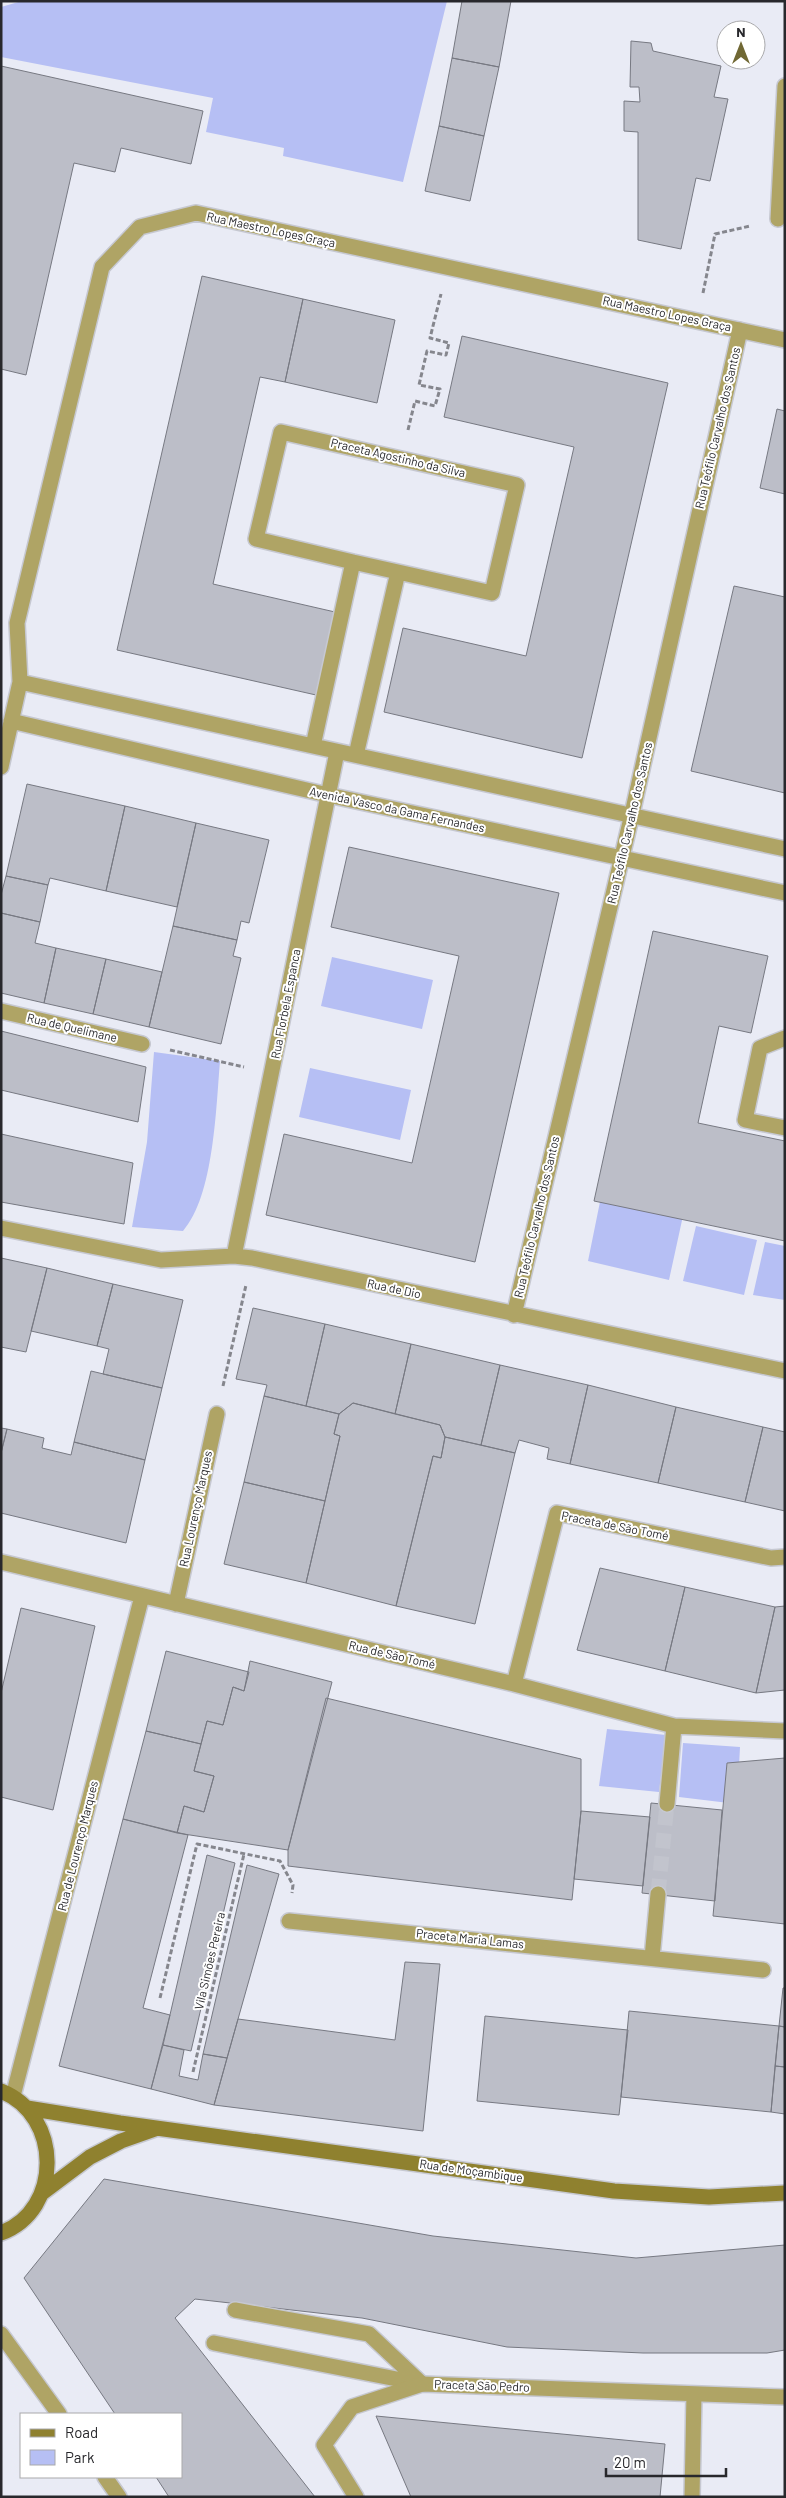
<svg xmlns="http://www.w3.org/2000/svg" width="786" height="2498" font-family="Barlow,sans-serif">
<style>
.green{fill:#b6bff4}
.building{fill:#bcbec8;stroke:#777982}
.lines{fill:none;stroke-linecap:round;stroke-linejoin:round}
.street-tunnel{stroke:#c2c4cd;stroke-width:15;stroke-dasharray:15 8;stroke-linecap:butt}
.lane-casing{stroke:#c6c8d1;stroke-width:18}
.street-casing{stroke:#c6c8d1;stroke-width:18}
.secondary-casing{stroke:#c6c8d1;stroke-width:18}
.path{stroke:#85868d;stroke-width:3;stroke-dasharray:5 2.5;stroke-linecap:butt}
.lane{stroke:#afa465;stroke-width:15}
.street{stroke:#afa465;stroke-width:15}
.secondary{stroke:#8f812f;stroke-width:15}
.labels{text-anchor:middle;stroke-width:4;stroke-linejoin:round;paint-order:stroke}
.street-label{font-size:12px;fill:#28282c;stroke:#fff}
</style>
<rect width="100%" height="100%" fill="#e9ebf5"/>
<path class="green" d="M22 1H447L403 182 283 156 284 148 206 132 213 98 1 57V7Z
M332 957 433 980 422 1029 321 1006Z
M154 1052 220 1061C216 1108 214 1196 183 1231L132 1227 147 1142Z
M310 1068 411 1090 400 1140 299 1117Z
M603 1187 686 1202 669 1280 588 1261Z
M696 1226 757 1240 744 1295 683 1281Z
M765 1242 785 1246V1300L753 1295Z
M607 1729 666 1735 659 1792 599 1786Z
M683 1743 740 1747 737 1804 679 1797Z"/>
<path class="building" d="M462 1H511L499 67 452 58Z
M631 41 651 43 653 51 721 66 714 97 728 99 710 181 696 178 681 249 638 240V132L624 131V101L640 102 639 87H630Z
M452 58 499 67 484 136 439 126Z
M1 66 203 111 191 164 121 148 115 172 74 163 26 375 1 369Z
M439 126 484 136 470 201 425 191Z
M202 276 303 299 285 382 260 377 213 584 335 612 316 695 117 650Z
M303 299 395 320 377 403 285 382Z
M462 336 668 383 582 758 384 712 403 628 526 656 574 447 444 417Z
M777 409 785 411V494L760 488Z
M734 586 785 597V793L691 771Z
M27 784 125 806 106 891 50 878 48 885 6 876Z
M125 806 196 823 177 907 106 891Z
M196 823 269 840 249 923 241 921 237 940 173 926Z
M349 847 559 893 475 1262 266 1215 284 1134 412 1163 459 956 331 927Z
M6 876 48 885 40 922 1 913V895Z
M1 913 40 922 35 943 56 948 44 1003 1 993Z
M173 926 237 940 233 956 241 958 221 1044 149 1027Z
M653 931 768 956 751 1033 719 1026 698 1123 785 1141V1241L594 1201Z
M56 948 106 959 93 1014 44 1003Z
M106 959 162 972 149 1027 93 1014Z
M1 1031 146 1067 138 1122 1 1090Z
M1 1134 133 1163 124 1224 1 1202Z
M1 1258 47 1268 26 1352 1 1347Z
M47 1268 113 1284 97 1346 31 1331Z
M113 1284 183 1300 162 1388 103 1374 109 1349 97 1346Z
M253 1308 325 1324 306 1406 264 1396 267 1385 236 1379Z
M325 1324 411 1344 395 1414 353 1403 339 1414 306 1406Z
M411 1344 500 1365 481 1445 445 1437 440 1425 395 1414Z
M500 1365 588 1385 570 1464 547 1459 549 1448 519 1440 515 1453 481 1445Z
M91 1371 162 1388 145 1460 74 1442Z
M588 1385 676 1407 658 1483 570 1464Z
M264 1396 339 1414 334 1434 340 1436 325 1501 244 1482Z
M353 1403 440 1425 445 1437 441 1458 433 1456 396 1606 306 1583 340 1436 334 1434 339 1414Z
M676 1407 763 1427 745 1502 658 1483Z
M763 1427 785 1432V1511L745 1502Z
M1 1428 7 1429 1 1453Z
M7 1429 44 1438 42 1448 71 1455 74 1442 145 1460 126 1543 1 1513V1453Z
M445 1437 515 1453 475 1624 396 1606 433 1456 441 1458Z
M244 1482 325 1501 306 1583 224 1564Z
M600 1568 685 1587 665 1671 577 1650Z
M685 1587 775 1607 756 1693 665 1671Z
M785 1606V1690L756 1693 775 1607Z
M21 1608 95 1626 53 1810 1 1797V1693Z
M166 1651 249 1672 244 1691 233 1687 223 1725 207 1721 201 1744 146 1731Z
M250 1661 332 1682 288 1850 177 1833 184 1806 204 1812 214 1776 194 1771 207 1721 223 1725 233 1687 244 1691Z
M326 1698 581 1759V1811L572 1900 288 1866V1850Z
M146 1731 201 1744 194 1771 214 1776 204 1812 184 1806 177 1833 123 1819Z
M785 1758V1924L713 1916 727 1763Z
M651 1803 722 1810 715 1901 642 1893Z
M581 1811 650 1817 643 1886 574 1879Z
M123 1819 188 1835 143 2008 170 2015 151 2089 59 2066Z
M207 1855 235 1863 191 2051 163 2045Z
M247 1865 279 1874 227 2058 203 2054Z
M405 1962 440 1964 423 2131 214 2105 238 2019 395 2040Z
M783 1988H785V2027L779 2026Z
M629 2011 779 2026 771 2112 621 2097Z
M485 2016 628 2030 619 2115 477 2101Z
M779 2026 785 2027V2067L775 2066Z
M163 2045 184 2050 179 2076 198 2080 203 2054 227 2058 214 2105 151 2089Z
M775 2066 785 2067V2114L771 2112Z
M104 2179 433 2236 636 2258 785 2245V2350L767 2353H643L507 2347 362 2318 195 2299 175 2318 315 2497H169L156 2477H181V2414H115L24 2278Z
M376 2416 665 2444 660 2497H411Z"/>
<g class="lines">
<path class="street-tunnel" d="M658 1894 667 1804"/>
<g class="lane-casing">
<path id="lane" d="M235 2310 369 2334 422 2384
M214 2343 422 2384"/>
</g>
<g class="street-casing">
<path id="street" d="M778 219 785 86
M353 562 398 572
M20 682 785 849
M11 721 328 795 785 893
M313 746 353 562 256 539 281 432 517 485 492 593 398 572 356 755
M1 767 20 682 17 623 102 267 140 227 196 213 785 340
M1 1011 142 1044
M785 1038 760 1048 745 1120 785 1128
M1 1228 161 1260 234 1256 252 1258 785 1371
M234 1256 337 752
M514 1315 632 814 740 330
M1 1562 514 1684 674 1726 785 1731
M176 1604 217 1414
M514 1684 557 1513 771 1558 785 1557
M667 1804 674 1726
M289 1921 763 1970
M652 1958 658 1894
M13 2096 142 1596
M1 2334 59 2414
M105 2477 119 2497
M356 2497 324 2445 352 2407 422 2384 785 2397
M692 2497 694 2394"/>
</g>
<g class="secondary-casing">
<path id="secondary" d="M1 2091C62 2115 63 2210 1 2233
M27 2108 120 2123 614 2191 709 2197 785 2193
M42 2193 90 2157 121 2141 155 2129"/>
</g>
<path class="path" d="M703 293 715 234 750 226
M408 430 415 401 435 406 440 389 419 385 427 351 446 355 449 343 430 338 441 294
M170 1050 244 1067
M223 1386 246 1285
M160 1998 197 1844 280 1861 293 1885 292 1893
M193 2072 244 1854"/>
<use href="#lane" class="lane"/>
<use href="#street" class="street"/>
<use href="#secondary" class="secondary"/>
</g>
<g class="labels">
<g class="street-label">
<text transform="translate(271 230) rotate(12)" y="4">Rua Maestro Lopes Graça</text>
<text transform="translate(667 314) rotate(12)" y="4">Rua Maestro Lopes Graça</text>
<text transform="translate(718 428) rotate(-77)" y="4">Rua Teófilo Carvalho dos Santos</text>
<text transform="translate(398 458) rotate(13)" y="4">Praceta Agostinho da Silva</text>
<text transform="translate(397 810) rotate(12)" y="4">Avenida Vasco da Gama Fernandes</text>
<text transform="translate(630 823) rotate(-77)" y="4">Rua Teófilo Carvalho dos Santos</text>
<text transform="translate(286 1004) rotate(-79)" y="4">Rua Florbela Espanca</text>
<text transform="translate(72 1028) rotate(13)" y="4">Rua de Quelimane</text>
<text transform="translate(537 1217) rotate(-77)" y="4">Rua Teófilo Carvalho dos Santos</text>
<text transform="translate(394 1289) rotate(12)" y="4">Rua de Dio</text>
<text transform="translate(196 1509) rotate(-78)" y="4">Rua Lourenço Marques</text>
<text transform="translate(615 1526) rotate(11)" y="4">Praceta de São Tomé</text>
<text transform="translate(392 1655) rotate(13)" y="4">Rua de São Tomé</text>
<text transform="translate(78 1846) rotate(-76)" y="4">Rua de Lourenço Marques</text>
<text transform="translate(470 1939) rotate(6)" y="4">Praceta Maria Lamas</text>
<text transform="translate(210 1961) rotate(-77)" y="4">Vila Simões Pereira</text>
<text transform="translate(471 2171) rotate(8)" y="4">Rua de Moçambique</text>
<text transform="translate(482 2386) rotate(2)" y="4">Praceta São Pedro</text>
</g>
</g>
<rect width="786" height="2498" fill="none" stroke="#28282c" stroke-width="5"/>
<rect x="20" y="2413" width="162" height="65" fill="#ffffff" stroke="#a9a9ab"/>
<rect x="30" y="2429" width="25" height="8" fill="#8f812f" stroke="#a9a9ab"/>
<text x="65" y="2438" font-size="15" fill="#28282c">Road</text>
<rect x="30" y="2450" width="25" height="15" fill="#b6bff4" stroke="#a9a9ab"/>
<text x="65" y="2463" font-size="15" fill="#28282c">Park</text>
<g transform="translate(741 45)"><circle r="24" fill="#ffffff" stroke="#a9a9ab"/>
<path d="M0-4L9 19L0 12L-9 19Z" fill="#706834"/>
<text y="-8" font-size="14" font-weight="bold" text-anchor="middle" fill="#28282c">N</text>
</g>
<path d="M606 2468v8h120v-8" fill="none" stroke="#28282c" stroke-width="2.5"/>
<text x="614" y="2468" font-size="15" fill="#28282c" stroke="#ffffff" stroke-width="4" paint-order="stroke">20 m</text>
</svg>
